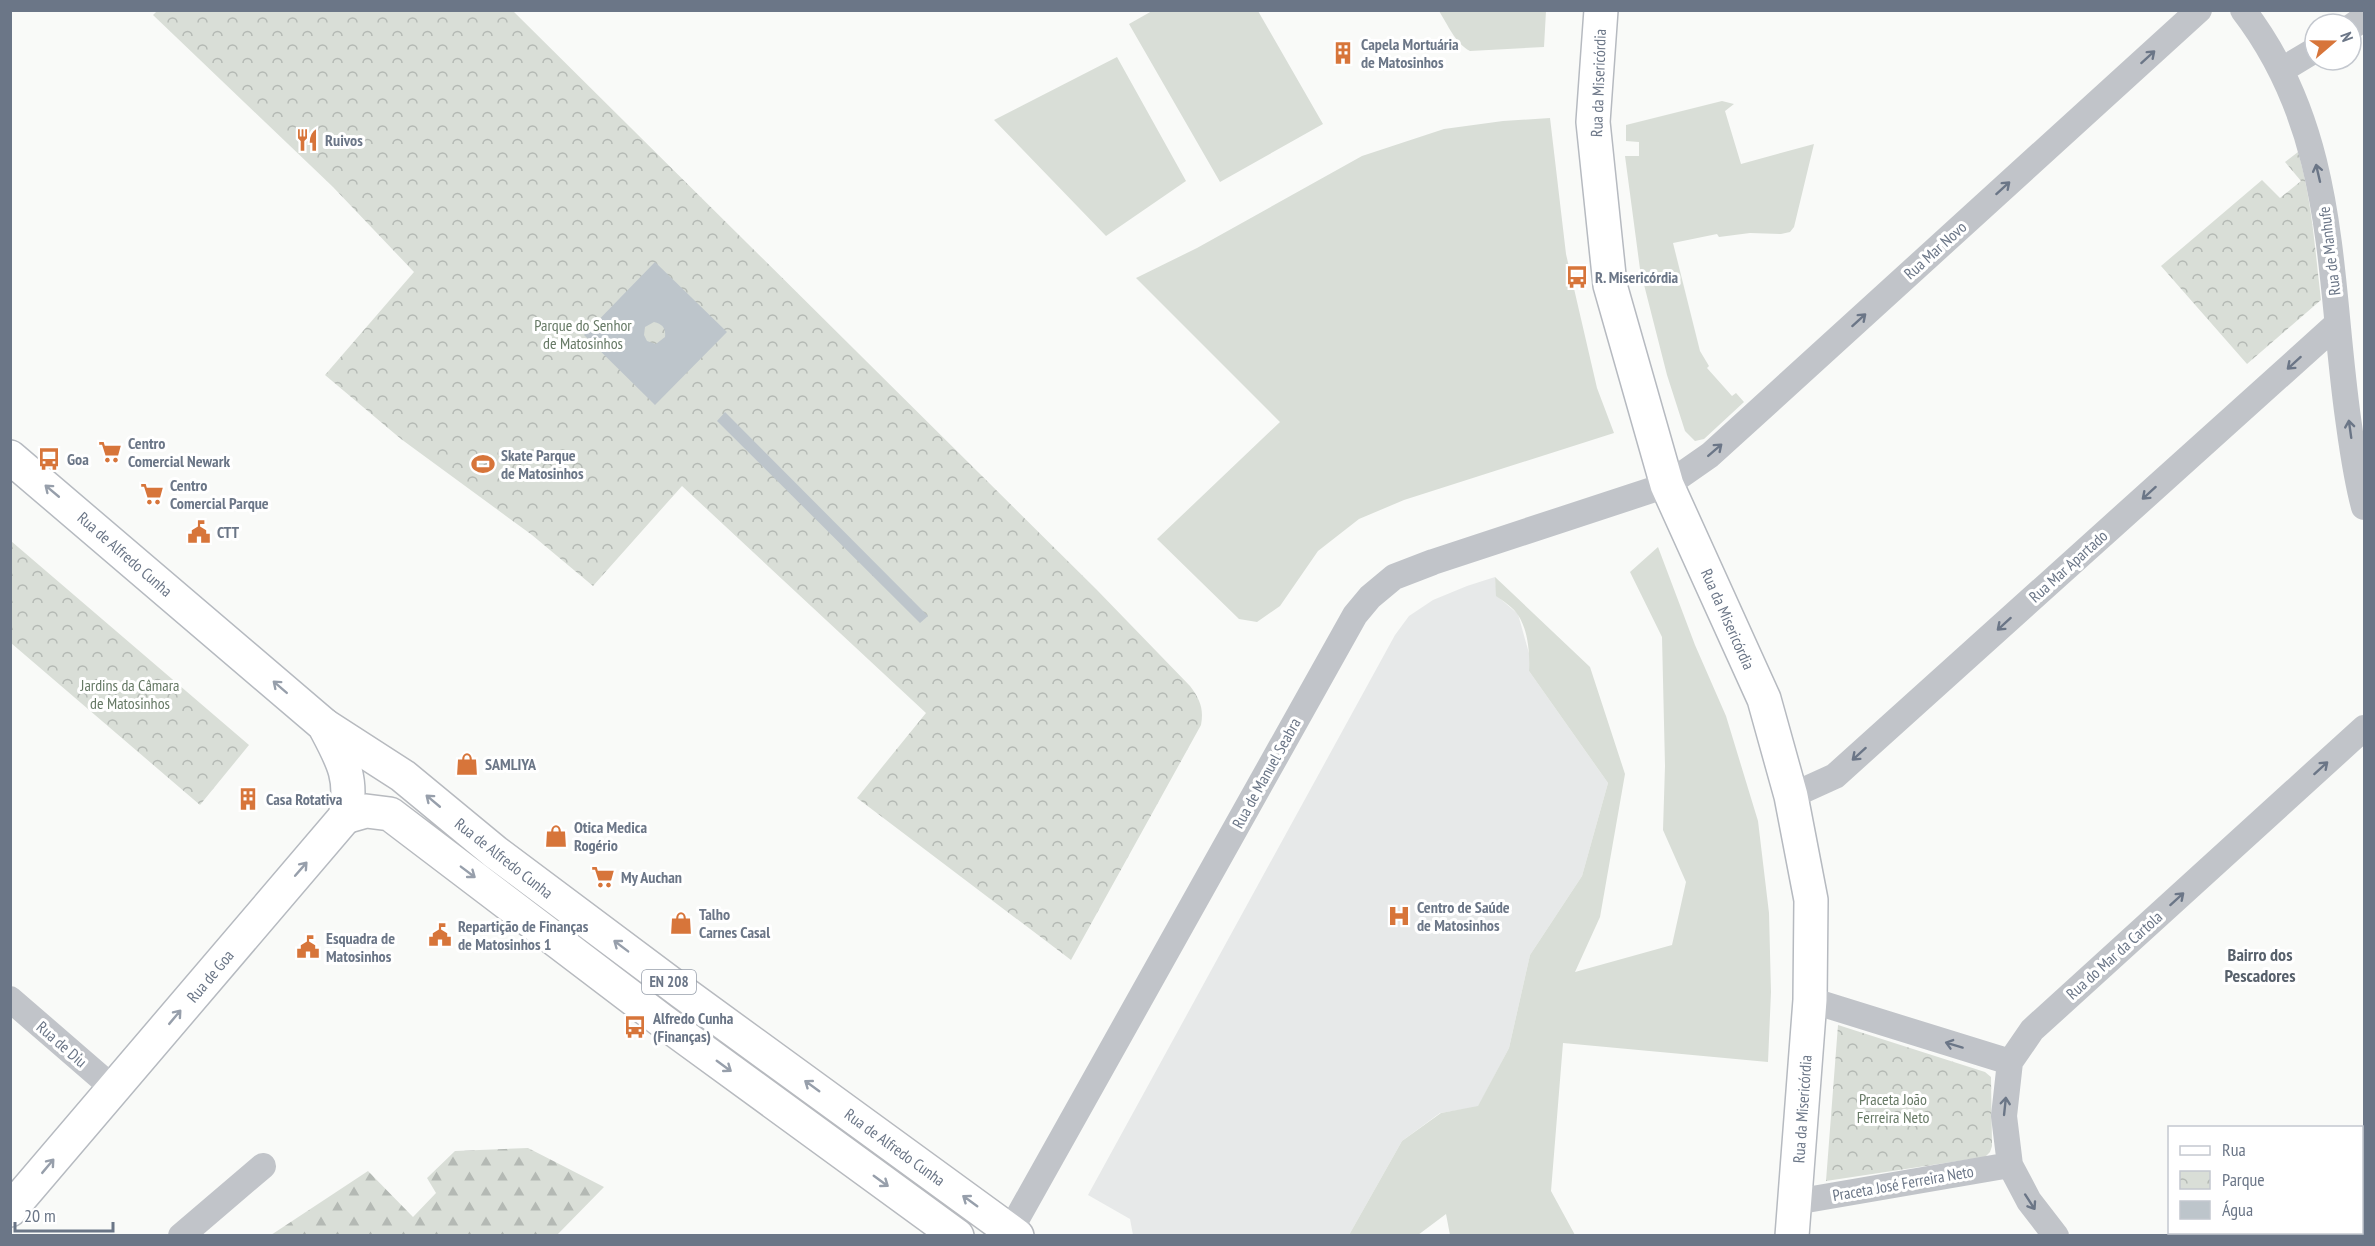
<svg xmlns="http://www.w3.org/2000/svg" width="2375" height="1246" font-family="'PT Sans Narrow',sans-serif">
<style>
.built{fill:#e7e9e9}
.green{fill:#d9ded7}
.forest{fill:url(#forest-firs)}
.park{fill:url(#park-crowns)}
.water{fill:#bdc5cb;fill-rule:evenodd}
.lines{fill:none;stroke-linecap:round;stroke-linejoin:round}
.secondary-casing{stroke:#b6bac0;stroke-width:36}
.primary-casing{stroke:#b7babf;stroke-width:36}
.street{stroke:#c1c4c9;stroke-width:26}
.secondary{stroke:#fff;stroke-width:33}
.primary{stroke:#fff;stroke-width:33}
.oneway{stroke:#6b7687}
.oneway2{stroke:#979fab}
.labels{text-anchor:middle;stroke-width:6;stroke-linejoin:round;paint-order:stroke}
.shield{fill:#fff;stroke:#979fab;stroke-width:1.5}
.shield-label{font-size:15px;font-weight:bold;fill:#6b7687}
.poi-label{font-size:16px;font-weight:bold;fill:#6b7687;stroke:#fff;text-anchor:start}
.street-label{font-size:16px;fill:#6b7687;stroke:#fff}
.park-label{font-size:16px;fill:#667965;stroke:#fff}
.neighbourhood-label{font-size:18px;font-weight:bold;fill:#58616c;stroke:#fff}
</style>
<defs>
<pattern id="forest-firs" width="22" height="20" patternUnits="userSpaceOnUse" patternTransform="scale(1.5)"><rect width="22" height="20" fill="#d9ded7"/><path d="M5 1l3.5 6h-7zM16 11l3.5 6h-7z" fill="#b4b9b4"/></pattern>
<pattern id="park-crowns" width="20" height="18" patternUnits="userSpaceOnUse" patternTransform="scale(1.5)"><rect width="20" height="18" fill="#d9ded7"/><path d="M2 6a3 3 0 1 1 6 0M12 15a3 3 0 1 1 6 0" fill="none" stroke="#b4b9b4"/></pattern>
</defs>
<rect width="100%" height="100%" fill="#f9faf8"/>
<path class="built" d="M1495 577 1497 596 1518 614 1530 657 1529 671 1608 783 1582 876 1530 955 1509 1048 1478 1107 1440 1113 1402 1141 1349 1235H1133L1130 1219 1088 1195 1395 635 1409 616 1433 600 1467 586Z"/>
<path class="green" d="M1152 11H1258L1323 124 1220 182 1129 24Z
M1439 11H1546L1544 47 1470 51C1455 43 1448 25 1439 11Z
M1117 57 1186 181 1106 236 994 120Z
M1722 101 1734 104 1725 111 1741 164 1814 144 1794 227 1790 232 1781 234 1750 233 1719 237 1717 234 1673 243 1700 351 1709 366 1707 368 1732 396 1736 393 1744 402 1704 439 1695 441 1685 431 1667 375 1640 269 1625 156H1639V142L1626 141V125Z
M1550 118 1566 254 1597 388 1614 433 1404 500 1359 519 1318 551 1280 606 1257 622 1239 619 1157 539 1280 422 1136 278 1197 248 1362 156 1444 129 1503 121Z
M1658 547 1695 645 1726 716 1758 821 1769 913 1771 992 1768 1062 1563 1043 1551 1191 1575 1235H1450L1446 1214 1418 1235H1349L1402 1141 1441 1113 1478 1106 1509 1048 1530 955 1582 876 1608 783 1529 671C1530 653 1528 630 1518 615 1514 608 1503 601 1496 596L1495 577 1590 667 1625 774 1600 917 1575 972 1672 945 1686 882 1663 830 1665 766 1662 637 1630 572Z
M686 1011 939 1193 933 1201 681 1018Z"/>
<path class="forest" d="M528 1148 604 1187 557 1235H271L368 1171 413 1217 436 1193 427 1178 455 1151Z"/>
<path class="park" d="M158 10 513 11 1096 589 1190 686C1200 699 1204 709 1201 725L1071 960 857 798 926 713 682 486 593 586 532 535 401 439 325 375 414 272 333 187 153 15Z
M2298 152C2312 199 2315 251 2321 300L2247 364 2161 266 2262 180 2280 198 2301 181 2285 162Z
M11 541 249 745 200 805 11 643Z
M1838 1025 1985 1072 1991 1077 1992 1146 1990 1152 1985 1157 1826 1181Z"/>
<path class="water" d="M655 262 727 332 655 405 584 335ZM654 322C663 324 666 329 665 337L656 344 647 341 644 335 645 327Z
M725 412 928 616 920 623 717 421Z"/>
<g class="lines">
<g class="secondary-casing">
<path id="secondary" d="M1601 10 1593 122 1610 285 1667 485 1764 699 1791 796 1811 900 1810 1000 1792 1236
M10 457 324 725C342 759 354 778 345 817L10 1210"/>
</g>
<g class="primary-casing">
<path id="primary" d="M324 725 403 776 495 852 682 992 1017 1236
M345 817 366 811 390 814 661 1020 957 1236"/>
</g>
<path class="street" d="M2243 10C2337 132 2328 274 2348 418 2352 447 2356 478 2364 507
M2351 27 2364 18
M2282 70 2315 50
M1791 796 1835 776 2337 324
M10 999 114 1089
M1810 1000 2010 1062
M2362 1162 2364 1159
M1795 1202 2010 1165
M1010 1231 1355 615 1370 597 1394 577 1433 562 1667 485 1710 455 2199 10
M181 1236 263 1166
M2056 1236 2029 1201 2010 1165 2004 1116 2010 1062 2032 1030 2364 728
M2274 1236 2278 1232"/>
<use href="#secondary" class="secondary"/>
<use href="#primary" class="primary"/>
</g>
<defs><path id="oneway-shaft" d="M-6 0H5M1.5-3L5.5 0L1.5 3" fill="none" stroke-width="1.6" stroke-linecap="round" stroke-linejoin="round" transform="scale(1.5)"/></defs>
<g class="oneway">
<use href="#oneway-shaft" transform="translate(2148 57) rotate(-42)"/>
<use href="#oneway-shaft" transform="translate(2318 173) rotate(-103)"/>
<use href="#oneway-shaft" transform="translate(2003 188) rotate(-42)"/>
<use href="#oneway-shaft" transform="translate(1859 320) rotate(-42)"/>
<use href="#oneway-shaft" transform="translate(2294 363) rotate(138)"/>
<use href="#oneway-shaft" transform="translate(2350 429) rotate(-98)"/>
<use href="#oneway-shaft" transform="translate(1715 450) rotate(-41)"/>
<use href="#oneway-shaft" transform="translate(2149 493) rotate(138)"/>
<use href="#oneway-shaft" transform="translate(2004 624) rotate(138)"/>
<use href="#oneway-shaft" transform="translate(1859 754) rotate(138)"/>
<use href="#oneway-shaft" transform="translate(2321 768) rotate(-42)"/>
<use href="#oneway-shaft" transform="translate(2177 899) rotate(-42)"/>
<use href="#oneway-shaft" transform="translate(1954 1045) rotate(-163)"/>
<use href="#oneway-shaft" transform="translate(2005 1106) rotate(-84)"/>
<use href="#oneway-shaft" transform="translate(2030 1202) rotate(57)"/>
</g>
<g class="oneway2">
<use href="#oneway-shaft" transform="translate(52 491) rotate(-140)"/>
<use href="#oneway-shaft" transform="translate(280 687) rotate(-139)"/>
<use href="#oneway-shaft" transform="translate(433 801) rotate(-140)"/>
<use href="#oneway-shaft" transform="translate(301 869) rotate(-49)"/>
<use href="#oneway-shaft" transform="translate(468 872) rotate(37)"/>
<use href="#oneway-shaft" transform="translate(621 946) rotate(-143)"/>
<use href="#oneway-shaft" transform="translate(175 1017) rotate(-50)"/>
<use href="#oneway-shaft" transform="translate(724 1066) rotate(36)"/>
<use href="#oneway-shaft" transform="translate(812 1086) rotate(-144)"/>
<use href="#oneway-shaft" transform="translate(48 1166) rotate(-50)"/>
<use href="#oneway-shaft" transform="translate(881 1181) rotate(36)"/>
<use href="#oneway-shaft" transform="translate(970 1201) rotate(-144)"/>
</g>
<defs>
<g id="building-bare" transform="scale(1.8)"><path d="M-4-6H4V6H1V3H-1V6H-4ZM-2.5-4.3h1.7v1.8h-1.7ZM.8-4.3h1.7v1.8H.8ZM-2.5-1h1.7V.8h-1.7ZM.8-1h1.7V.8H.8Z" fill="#d7753a" stroke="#fff" stroke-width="2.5" paint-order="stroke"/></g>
<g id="restaurant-bare" transform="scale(1.8)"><path d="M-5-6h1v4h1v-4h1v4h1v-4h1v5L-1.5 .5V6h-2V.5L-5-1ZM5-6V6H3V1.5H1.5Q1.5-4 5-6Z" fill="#d7753a" stroke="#fff" stroke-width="2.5" paint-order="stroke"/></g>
<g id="bus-bare" transform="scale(1.8)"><path d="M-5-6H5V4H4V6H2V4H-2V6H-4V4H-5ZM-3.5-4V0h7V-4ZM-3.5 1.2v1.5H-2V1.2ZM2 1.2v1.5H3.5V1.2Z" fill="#d7753a" stroke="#fff" stroke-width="2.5" paint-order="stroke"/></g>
<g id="supermarket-bare" transform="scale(1.8)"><path d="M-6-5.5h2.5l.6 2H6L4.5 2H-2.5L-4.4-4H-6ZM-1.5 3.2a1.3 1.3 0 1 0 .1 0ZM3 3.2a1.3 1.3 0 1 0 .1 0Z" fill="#d7753a" stroke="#fff" stroke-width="2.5" paint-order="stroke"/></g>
<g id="stadium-bare" transform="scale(1.8)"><path d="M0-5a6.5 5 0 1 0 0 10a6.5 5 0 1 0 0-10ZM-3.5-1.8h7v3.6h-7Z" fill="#d7753a" stroke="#fff" stroke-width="2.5" paint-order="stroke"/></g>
<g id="civic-bare" transform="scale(1.8)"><path d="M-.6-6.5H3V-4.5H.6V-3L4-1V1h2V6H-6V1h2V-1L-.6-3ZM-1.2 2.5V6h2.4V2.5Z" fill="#d7753a" stroke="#fff" stroke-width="2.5" paint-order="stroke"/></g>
<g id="shop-bare" transform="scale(1.8)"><path d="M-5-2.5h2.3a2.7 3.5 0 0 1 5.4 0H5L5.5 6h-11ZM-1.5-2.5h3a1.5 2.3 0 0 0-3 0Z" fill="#d7753a" stroke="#fff" stroke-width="2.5" paint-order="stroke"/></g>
<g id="hospital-bare" transform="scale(1.8)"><path d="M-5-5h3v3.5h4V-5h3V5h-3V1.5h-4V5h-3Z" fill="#d7753a" stroke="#fff" stroke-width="2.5" paint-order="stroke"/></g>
</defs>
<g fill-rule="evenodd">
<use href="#building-bare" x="1343" y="53"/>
<use href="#restaurant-bare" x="307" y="140"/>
<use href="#bus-bare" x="1577" y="277"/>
<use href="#supermarket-bare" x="110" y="452"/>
<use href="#bus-bare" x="49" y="459"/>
<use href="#stadium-bare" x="483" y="464"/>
<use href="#supermarket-bare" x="152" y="494"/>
<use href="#civic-bare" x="199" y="532"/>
<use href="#shop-bare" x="467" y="764"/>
<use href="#building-bare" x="248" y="799"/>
<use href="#shop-bare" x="556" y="836"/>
<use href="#supermarket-bare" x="603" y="877"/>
<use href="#hospital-bare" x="1399" y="916"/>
<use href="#shop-bare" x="681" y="923"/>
<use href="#civic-bare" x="440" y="935"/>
<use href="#civic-bare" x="308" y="947"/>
<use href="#bus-bare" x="635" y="1027"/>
</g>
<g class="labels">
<rect class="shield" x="642" y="970" width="54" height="24" rx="4.5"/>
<g class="shield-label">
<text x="669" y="987">EN 208</text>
</g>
<g class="poi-label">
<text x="1361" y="50">Capela Mortuária<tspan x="1361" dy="18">de Matosinhos</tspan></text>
<text x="325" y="146">Ruivos</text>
<text x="1595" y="283">R. Misericórdia</text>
<text x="128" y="449">Centro<tspan x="128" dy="18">Comercial Newark</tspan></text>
<text x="501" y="461">Skate Parque<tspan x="501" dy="18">de Matosinhos</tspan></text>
<text x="67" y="465">Goa</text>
<text x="170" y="491">Centro<tspan x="170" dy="18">Comercial Parque</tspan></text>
<text x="217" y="538">CTT</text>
<text x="485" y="770">SAMLIYA</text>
<text x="266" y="805">Casa Rotativa</text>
<text x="574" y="833">Otica Medica<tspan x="574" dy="18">Rogério</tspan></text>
<text x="621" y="883">My Auchan</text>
<text x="1417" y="913">Centro de Saúde<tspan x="1417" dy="18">de Matosinhos</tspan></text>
<text x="699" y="920">Talho<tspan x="699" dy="18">Carnes Casal</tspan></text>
<text x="458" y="932">Repartição de Finanças<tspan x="458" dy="18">de Matosinhos 1</tspan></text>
<text x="326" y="944">Esquadra de<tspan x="326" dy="18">Matosinhos</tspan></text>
<text x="653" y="1024">Alfredo Cunha<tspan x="653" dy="18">(Finanças)</tspan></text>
</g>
<g class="street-label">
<text transform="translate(1598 83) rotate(-88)" y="6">Rua da Misericórdia</text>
<text transform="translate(1935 250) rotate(-42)" y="6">Rua Mar Novo</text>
<text transform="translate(2329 251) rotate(-97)" y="6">Rua de Manhufe</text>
<text transform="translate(125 554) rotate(41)" y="6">Rua de Alfredo Cunha</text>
<text transform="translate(2068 566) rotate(-42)" y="6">Rua Mar Apartado</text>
<text transform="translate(1728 619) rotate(66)" y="6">Rua da Misericórdia</text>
<text transform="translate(1266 773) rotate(-61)" y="6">Rua de Manuel Seabra</text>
<text transform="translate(504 858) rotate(38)" y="6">Rua de Alfredo Cunha</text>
<text transform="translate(2114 955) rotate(-42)" y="6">Rua do Mar da Cartola</text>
<text transform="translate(210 976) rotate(-50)" y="6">Rua de Goa</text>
<text transform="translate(62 1044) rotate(41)" y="6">Rua de Diu</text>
<text transform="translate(1802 1109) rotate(-86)" y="6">Rua da Misericórdia</text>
<text transform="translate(895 1147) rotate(36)" y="6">Rua de Alfredo Cunha</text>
<text transform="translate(1903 1183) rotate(-10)" y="6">Praceta José Ferreira Neto</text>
</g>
<g class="park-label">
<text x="583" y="331">Parque do Senhor<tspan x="583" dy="18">de Matosinhos</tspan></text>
<text x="130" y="691">Jardins da Câmara<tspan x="130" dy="18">de Matosinhos</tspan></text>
<text x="1893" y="1105">Praceta João<tspan x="1893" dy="18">Ferreira Neto</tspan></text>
</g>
<g class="neighbourhood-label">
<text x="2260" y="961">Bairro dos<tspan x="2260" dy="21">Pescadores</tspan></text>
</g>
</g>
<rect width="2375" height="1246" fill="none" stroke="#6b7687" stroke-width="24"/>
<rect x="2168" y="1126" width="195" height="108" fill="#ffffff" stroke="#c4c8cf" stroke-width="1.5"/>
<rect x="2180" y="1146" width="30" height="9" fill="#ffffff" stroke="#c4c8cf" stroke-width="1.5"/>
<text x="2222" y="1156" font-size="18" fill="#6b7687">Rua</text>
<rect x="2180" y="1171" width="30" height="18" fill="url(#park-crowns)" stroke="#c4c8cf" stroke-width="1.5"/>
<text x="2222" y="1186" font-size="18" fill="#6b7687">Parque</text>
<rect x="2180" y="1201" width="30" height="18" fill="#bdc5cb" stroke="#c4c8cf" stroke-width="1.5"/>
<text x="2222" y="1216" font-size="18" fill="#6b7687">Água</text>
<g transform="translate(2333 42) rotate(70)"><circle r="28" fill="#ffffff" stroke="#c4c8cf" stroke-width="1.5"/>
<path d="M0-4.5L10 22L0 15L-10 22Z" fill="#d7753a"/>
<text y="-9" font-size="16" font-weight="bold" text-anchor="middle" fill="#6b7687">N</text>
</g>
<path d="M15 1222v9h98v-9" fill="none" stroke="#6b7687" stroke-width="3"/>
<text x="24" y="1222" font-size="18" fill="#6b7687" stroke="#ffffff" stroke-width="4.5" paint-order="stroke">20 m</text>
</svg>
